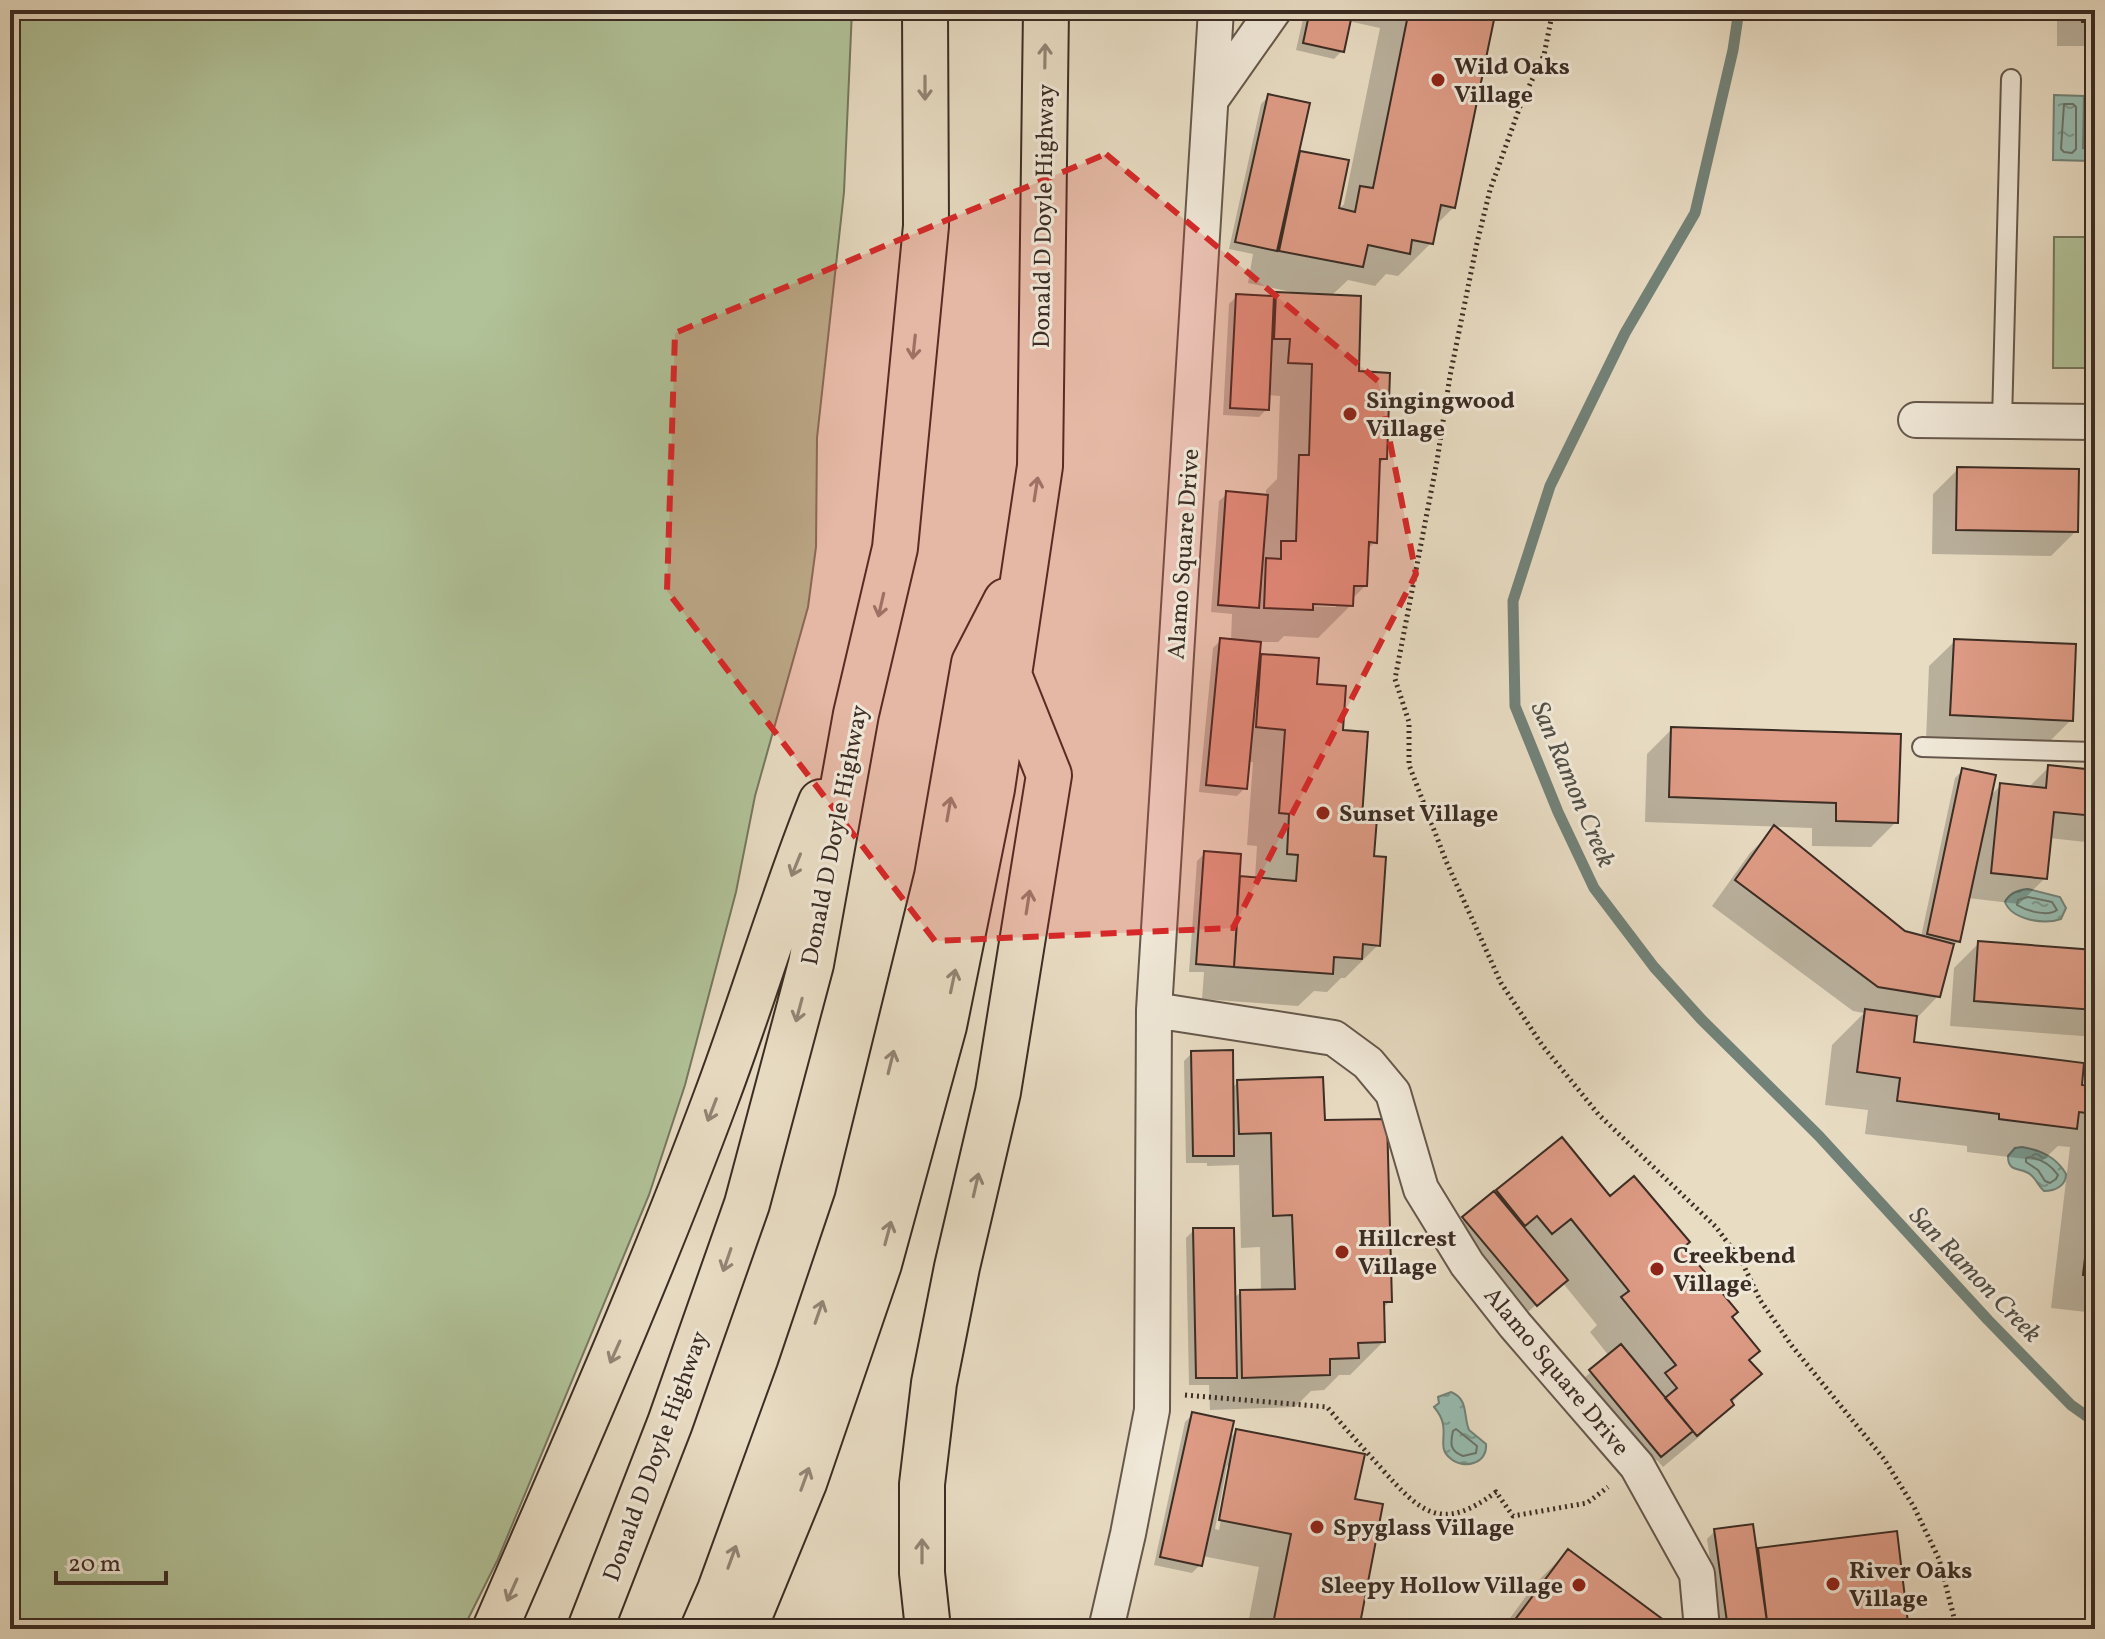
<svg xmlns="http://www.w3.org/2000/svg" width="2105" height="1639" font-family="Vollkorn,serif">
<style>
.grass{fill:#b1c298;stroke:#76775e;stroke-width:2}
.water{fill:url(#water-ripples);stroke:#728278;stroke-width:2}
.shadow{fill:#0003;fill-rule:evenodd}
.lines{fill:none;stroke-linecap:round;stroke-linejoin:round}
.shore{stroke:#69746a;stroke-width:2}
.stream{stroke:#728278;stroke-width:11}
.building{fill:#de9b85;stroke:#3b2c24;stroke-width:2}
.lane-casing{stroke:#66584c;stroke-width:22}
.street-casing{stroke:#66584c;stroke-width:38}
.highway-casing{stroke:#3b2c24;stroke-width:48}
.path{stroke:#3b2c24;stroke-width:5;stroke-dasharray:2 4;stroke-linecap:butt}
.lane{stroke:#f0e8d8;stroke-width:18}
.street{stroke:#f0e8d8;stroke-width:34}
.highway{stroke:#e8dcc3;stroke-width:44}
.oneway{stroke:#928474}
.marked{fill:#d62828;fill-opacity:0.2;stroke:#d62828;stroke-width:6;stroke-dasharray:16 10;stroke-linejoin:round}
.poi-dot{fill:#8f2418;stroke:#f0e8d8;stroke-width:3}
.labels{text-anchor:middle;stroke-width:6;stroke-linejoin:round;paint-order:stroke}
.poi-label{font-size:24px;font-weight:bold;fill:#3b2c24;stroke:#f0e8d8;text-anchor:start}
.street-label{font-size:24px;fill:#3b2c24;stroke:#f0e8d8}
.water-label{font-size:26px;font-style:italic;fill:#525047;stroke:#f0e8d8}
</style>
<defs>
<pattern id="water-ripples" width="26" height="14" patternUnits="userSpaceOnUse" patternTransform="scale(2)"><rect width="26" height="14" fill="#97bcb0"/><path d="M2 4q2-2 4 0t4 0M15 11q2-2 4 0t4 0" fill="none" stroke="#7c998f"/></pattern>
</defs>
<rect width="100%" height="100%" fill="#e8dcc3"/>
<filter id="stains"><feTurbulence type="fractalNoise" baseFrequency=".0025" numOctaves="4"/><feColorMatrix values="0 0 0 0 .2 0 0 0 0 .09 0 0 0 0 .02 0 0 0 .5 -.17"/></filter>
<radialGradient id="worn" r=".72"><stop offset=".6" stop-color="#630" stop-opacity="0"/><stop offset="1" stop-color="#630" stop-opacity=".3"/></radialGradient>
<path class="grass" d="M10 10H852L844 192 817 438 816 547 808 607 755 796 736 892 685 1085 649 1195 498 1559 463 1629H10Z
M2054 237H2095V368H2053Z"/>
<path class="water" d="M2054 95 2084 96 2083 148 2091 149V161L2053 160Z
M2028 889 2060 897 2066 908 2061 919C2044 925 2012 920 2005 902 2009 893 2018 890 2028 889Z
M2022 1147C2041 1150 2056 1157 2066 1174 2066 1186 2055 1191 2044 1191 2038 1186 2037 1180 2031 1175 2021 1166 2008 1174 2008 1156L2015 1148Z
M1451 1392C1469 1399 1463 1416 1469 1430L1486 1444C1488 1464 1463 1470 1450 1458 1434 1445 1454 1430 1434 1407L1439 1403 1438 1397Z"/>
<path class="shadow" d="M1305 10H1493L1454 207 1434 227 1431 243 1398 276 1386 274 1375 286 1348 280 1331 296 1385 458 1378 466 1375 542 1367 550 1365 586 1351 600V605L1318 638 1284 636 1278 642H1259L1257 660 1262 656 1315 686 1341 732 1360 819 1372 858 1378 945 1345 978H1341L1327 992 1314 991 1298 1006 1202 999 1204 972H1189L1197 861 1205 853 1237 882 1241 878 1255 879 1257 846 1247 845 1253 762H1247L1245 788 1237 796 1199 792 1213 648 1221 640 1231 641 1232 614 1211 612 1219 501 1227 494 1266 496V490L1277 479 1280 396 1267 395V409L1259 417 1223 415 1229 304 1237 296 1273 298 1277 294 1292 295V292L1248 283 1253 254 1229 249 1261 104 1269 96 1295 158 1300 153 1336 213 1344 204 1380 28 1348 21 1342 51 1334 59 1296 50ZM1303 602 1336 603V607L1303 606Z
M2057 10H2095V46H2057Z
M1958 469 2076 531 2051 556 1932 554 1933 494Z
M1955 641 2071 720 2046 745 1926 740 1929 666Z
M1672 729 1896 822 1871 847 1812 846V828L1645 822 1647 754Z
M2049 767 2095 772V843L2049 838 2045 878 2019 904 1968 898 1958 941 1951 949 1938 996 1915 1020 1912 1044 2080 1087 2089 1088 2095 1083V1313L2051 1308 2070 1147 2058 1146 2042 1161 1967 1152V1146L1865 1134 1868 1110 1825 1105 1832 1045 1864 1013 1853 1011 1712 906 1750 853 1775 828 1904 933 1921 937 1955 778 1963 770 1990 796 2001 785 2028 788Z
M1979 943 2095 952V1037L1950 1026 1954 968Z
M1192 1053 1231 1089 1238 1082 1323 1122 1390 1301 1382 1309 1383 1342 1350 1375H1339L1324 1390 1311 1391 1295 1407 1210 1410 1209 1385H1189L1186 1238 1194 1230 1233 1299 1241 1292 1261 1291 1260 1247 1241 1248 1239 1165 1207 1166V1163H1186L1184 1061Z
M1561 1140 1609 1198 1682 1247 1730 1317 1747 1361 1759 1374 1699 1437 1663 1467 1657 1460 1652 1463 1583 1379 1609 1356 1590 1332 1597 1325 1562 1282 1528 1312 1456 1226Z
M1193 1414 1227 1440 1237 1431 1353 1501 1357 1629H1247L1259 1567 1202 1556 1200 1565 1192 1573 1154 1565 1185 1422ZM1227 1466H1231L1219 1530 1215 1529Z
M1715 1531 1755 1553 1758 1550 1906 1625 1930 1629H1720L1707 1539Z
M1568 1551 1657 1629H1502L1535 1584Z"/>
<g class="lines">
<path class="shore" d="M2064 104H2073L2076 107V149L2072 153 2064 152 2061 149Z
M2028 897 2052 902 2057 910C2048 917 2027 911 2017 905L2018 900Z
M2030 1157C2041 1159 2051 1165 2058 1175L2056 1179 2050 1183 2045 1181 2038 1170 2026 1162V1158Z
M1456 1429 1477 1446 1476 1453 1463 1456C1450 1451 1450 1444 1453 1431Z"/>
<path class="stream" d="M1739 10 1733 50 1695 213 1625 333 1550 486 1513 601 1515 706 1558 812 1594 888 1654 967 1701 1019 1819 1136 1988 1320 2071 1405 2095 1422"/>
</g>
<path class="building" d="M1310 10H1353L1344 52 1303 43Z
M1409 10H1496L1455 208 1441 205 1433 244 1412 240 1410 254 1368 245 1363 267 1279 251 1300 151 1349 160 1339 208 1355 212 1360 186 1373 188Z
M2082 10H2095V22H2082Z
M1268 94 1310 103 1277 251 1235 242Z
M1276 292 1361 296 1359 371 1390 373 1387 459H1380L1377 543 1369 542 1367 586H1354L1353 606 1313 604V610L1264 608 1266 558 1281 559V541H1296L1299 455H1309L1312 364 1288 363 1290 339H1274Z
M1236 294 1274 296 1269 410 1230 408Z
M1957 467 2079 469 2078 532 1956 530Z
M1226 491 1268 495 1259 608 1218 605Z
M1220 638 1261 642 1247 789 1206 785Z
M1954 639 2076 644 2073 721 1950 715Z
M1261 654 1319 658 1317 684 1346 686 1343 730 1368 732 1362 817 1377 818 1374 856 1386 857 1380 946 1363 944 1362 959 1334 957 1333 974 1234 967 1240 876 1296 881 1298 855 1287 854 1289 814 1279 813 1285 730 1256 727Z
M1671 727 1901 734 1898 823 1836 821V803L1669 797Z
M2048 765 2095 770V816L2054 812 2047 879 1991 873 2000 783 2046 788Z
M1962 768 1996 775 1960 942 1927 934Z
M1774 825 1905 931 1954 944 1940 997 1878 987 1735 880Z
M1204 851 1241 854 1234 967 1196 964Z
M1978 941 2095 950V1010L1974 1001Z
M1865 1009 1917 1016 1914 1042 2084 1063 2082 1085 2095 1087V1114L2079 1112 2077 1129 1999 1119V1114L1897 1101 1900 1078 1857 1072Z
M1233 1050 1234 1156H1193L1191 1051Z
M1323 1077 1325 1120 1387 1119 1392 1302H1384L1385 1342 1358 1343 1359 1358 1330 1359V1375L1242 1378 1240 1290 1295 1289 1292 1215 1273 1216 1271 1133 1239 1134 1237 1080Z
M1562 1137 1610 1196 1634 1176 1690 1242 1684 1247 1738 1312 1732 1317 1760 1351 1749 1360 1762 1374 1731 1400 1734 1405 1697 1436 1665 1398 1677 1388 1665 1373 1676 1365 1621 1297 1629 1291 1571 1219 1552 1234 1537 1216 1525 1226 1496 1190Z
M2095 1172V1277L2083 1275Z
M1494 1191 1568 1280 1537 1306 1462 1217Z
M1193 1228H1234L1237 1378H1196Z
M1621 1344 1693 1431 1661 1457 1589 1370Z
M1192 1412 1234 1421 1202 1566 1160 1557Z
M1236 1429 1365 1454 1355 1499 1383 1504 1359 1629H1272L1291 1534 1219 1520Z
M1753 1524 1768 1629H1728L1714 1529Z
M1897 1531 1908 1623 1931 1620 1932 1629H1768L1758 1548Z
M1568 1549 1665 1621 1659 1629H1508Z
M1148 1621 1184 1629H1146Z"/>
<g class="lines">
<g class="lane-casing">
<path id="lane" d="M2002 421 2011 79
M1922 747 2095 752"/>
</g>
<g class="street-casing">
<path id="street" d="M1212 98 1274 10
M1916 420 2095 422
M1154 1010 1334 1038 1368 1063 1393 1093 1421 1189 1467 1264 1515 1325 1637 1466 1697 1574 1702 1629
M1106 1629 1128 1534 1152 1410 1154 1010 1216 10"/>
</g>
<g class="highway-casing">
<path id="highway" d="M495 1629C571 1453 649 1278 716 1098 753 1000 782 899 821 802
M590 1629 670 1423 747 1204 811 964 856 714 895 548 926 226 925 10
M703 1629 720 1590 799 1373 857 1201 937 876 974 663 1006 601
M744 1629 804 1483 879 1264 944 1026 992 789 1040 466 1046 10
M928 1629 922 1573V1484L934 1383 957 1267 998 1092 1049 775 1009 675"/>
</g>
<path class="path" d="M1553 10 1544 55 1522 101 1490 190 1477 243 1450 376 1437 461 1395 679 1409 722V765L1446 861 1501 983 1542 1045 1599 1115 1716 1227 1742 1262 1760 1300 1792 1346 1884 1459 1914 1507 1939 1559 1957 1629
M1185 1395 1327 1407C1345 1428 1363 1448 1381 1468 1421 1513 1441 1533 1496 1492L1513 1516 1587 1503 1608 1487"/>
<use href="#lane" class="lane"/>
<use href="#street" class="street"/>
<use href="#highway" class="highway"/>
</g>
<defs><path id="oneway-shaft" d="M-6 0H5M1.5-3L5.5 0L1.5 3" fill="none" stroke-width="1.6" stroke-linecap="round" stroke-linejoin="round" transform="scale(2)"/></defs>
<g class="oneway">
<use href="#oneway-shaft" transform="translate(1045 56) rotate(-89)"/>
<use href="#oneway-shaft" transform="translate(925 88) rotate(90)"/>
<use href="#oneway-shaft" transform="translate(914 347) rotate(96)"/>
<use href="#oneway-shaft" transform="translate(1036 489) rotate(-81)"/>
<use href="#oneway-shaft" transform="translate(881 605) rotate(103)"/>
<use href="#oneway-shaft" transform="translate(949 809) rotate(-80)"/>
<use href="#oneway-shaft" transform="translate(796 865) rotate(112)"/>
<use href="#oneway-shaft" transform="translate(1028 902) rotate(-81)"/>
<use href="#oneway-shaft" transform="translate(953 981) rotate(-78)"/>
<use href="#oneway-shaft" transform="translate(799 1010) rotate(105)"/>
<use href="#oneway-shaft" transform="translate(891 1062) rotate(-76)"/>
<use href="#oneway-shaft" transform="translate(712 1110) rotate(111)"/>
<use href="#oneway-shaft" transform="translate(976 1185) rotate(-77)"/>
<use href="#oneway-shaft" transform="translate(888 1233) rotate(-75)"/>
<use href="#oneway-shaft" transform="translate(727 1260) rotate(109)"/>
<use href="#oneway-shaft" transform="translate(819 1312) rotate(-71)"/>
<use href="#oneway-shaft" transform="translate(615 1352) rotate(114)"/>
<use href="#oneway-shaft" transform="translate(805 1479) rotate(-70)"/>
<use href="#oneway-shaft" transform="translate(922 1551) rotate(-90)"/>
<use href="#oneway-shaft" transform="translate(732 1557) rotate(-70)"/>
<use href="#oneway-shaft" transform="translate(512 1590) rotate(114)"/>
</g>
<path class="marked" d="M1106 154 1378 381 1416 574 1233 928 935 941 667 591 675 333Z"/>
<g class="poi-dot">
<circle cx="1438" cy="80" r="8"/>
<circle cx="1350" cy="414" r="8"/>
<circle cx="1323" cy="813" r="8"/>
<circle cx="1342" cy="1252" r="8"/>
<circle cx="1657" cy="1269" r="8"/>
<circle cx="1317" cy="1527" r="8"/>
<circle cx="1833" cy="1584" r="8"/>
<circle cx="1579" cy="1585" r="8"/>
</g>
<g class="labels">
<g class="poi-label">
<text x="1454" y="74">Wild Oaks<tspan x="1454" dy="28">Village</tspan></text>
<text x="1366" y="408">Singingwood<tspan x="1366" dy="28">Village</tspan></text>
<text x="1339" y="821">Sunset Village</text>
<text x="1358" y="1246">Hillcrest<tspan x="1358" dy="28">Village</tspan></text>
<text x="1673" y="1263">Creekbend<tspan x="1673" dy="28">Village</tspan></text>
<text x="1333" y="1535">Spyglass Village</text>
<text x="1849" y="1578">River Oaks<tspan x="1849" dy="28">Village</tspan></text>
<text x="1563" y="1593" text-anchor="end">Sleepy Hollow Village</text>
</g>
<g class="street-label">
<text transform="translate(1043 216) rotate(-89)" y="8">Donald D Doyle Highway</text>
<text transform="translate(1183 554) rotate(-86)" y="8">Alamo Square Drive</text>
<text transform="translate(834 835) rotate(-79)" y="8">Donald D Doyle Highway</text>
<text transform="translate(1557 1371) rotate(50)" y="8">Alamo Square Drive</text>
<text transform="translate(655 1456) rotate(-70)" y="8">Donald D Doyle Highway</text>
</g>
<g class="water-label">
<text transform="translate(1574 784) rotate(67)" y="9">San Ramon Creek</text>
<text transform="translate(1976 1274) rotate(46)" y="9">San Ramon Creek</text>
</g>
</g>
<rect width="2105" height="1639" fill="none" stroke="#e8dcc3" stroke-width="40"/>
<rect x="12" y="12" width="2081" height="1615" fill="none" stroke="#3b2c24" stroke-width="4"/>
<rect x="20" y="20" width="2065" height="1599" fill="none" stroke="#3b2c24" stroke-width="2"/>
<path d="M56 1571v12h110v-12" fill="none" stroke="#3b2c24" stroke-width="4"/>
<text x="68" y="1571" font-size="24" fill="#3b2c24" stroke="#f0e8d8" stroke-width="6" paint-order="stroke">20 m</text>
<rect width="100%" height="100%" filter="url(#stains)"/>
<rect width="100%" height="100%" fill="url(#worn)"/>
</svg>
